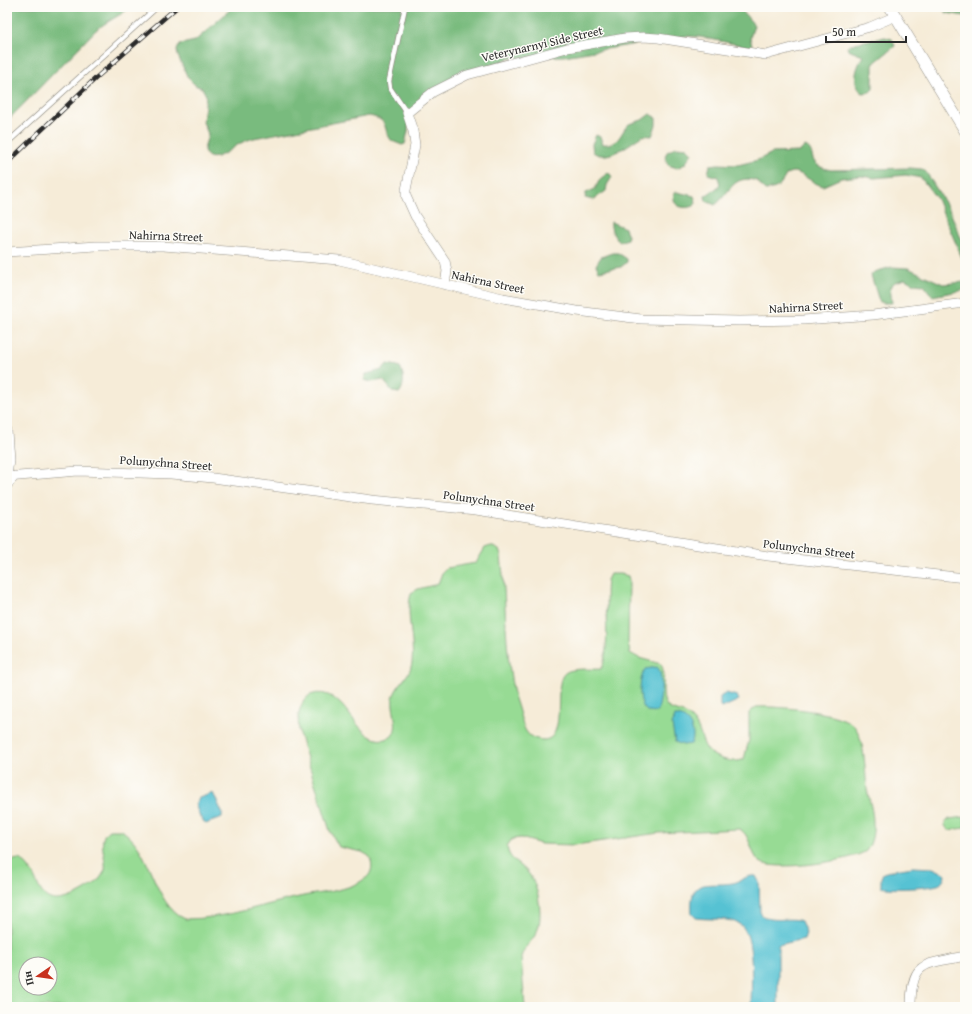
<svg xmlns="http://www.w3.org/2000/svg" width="972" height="1014" font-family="'Gentium Book Plus',serif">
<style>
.green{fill:#97db94;stroke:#618360;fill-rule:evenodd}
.forest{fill:#79bb7e;stroke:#527354}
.water{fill:#57c2d3;stroke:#41767f}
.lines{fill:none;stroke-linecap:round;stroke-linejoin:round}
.service-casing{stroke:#908c82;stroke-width:6}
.minor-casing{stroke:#908c82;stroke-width:10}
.tertiary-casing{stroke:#908c82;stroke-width:12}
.service{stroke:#fff;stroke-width:4.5}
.minor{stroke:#fff;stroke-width:9}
.tertiary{stroke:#fff;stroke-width:11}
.rail-casing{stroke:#2b2b2b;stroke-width:4.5}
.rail{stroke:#fdfcf7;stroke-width:3;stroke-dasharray:9;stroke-linecap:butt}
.labels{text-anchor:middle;stroke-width:3;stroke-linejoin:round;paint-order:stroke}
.street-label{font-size:12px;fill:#2b2b2b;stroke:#fdfcf7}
</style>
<rect width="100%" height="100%" fill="#fdfcf7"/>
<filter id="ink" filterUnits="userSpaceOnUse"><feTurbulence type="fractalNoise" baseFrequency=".025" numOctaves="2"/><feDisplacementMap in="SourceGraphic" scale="8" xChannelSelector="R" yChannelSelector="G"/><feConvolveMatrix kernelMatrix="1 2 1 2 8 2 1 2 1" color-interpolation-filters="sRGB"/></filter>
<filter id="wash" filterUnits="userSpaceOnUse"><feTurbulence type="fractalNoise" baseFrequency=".012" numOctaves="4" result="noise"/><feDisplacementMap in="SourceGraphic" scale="16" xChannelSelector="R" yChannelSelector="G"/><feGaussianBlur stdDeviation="0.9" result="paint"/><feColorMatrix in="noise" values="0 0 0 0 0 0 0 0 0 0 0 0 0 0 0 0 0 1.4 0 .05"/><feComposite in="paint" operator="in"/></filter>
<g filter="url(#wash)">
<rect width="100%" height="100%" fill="#f6ecd8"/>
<path class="green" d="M491 546 499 550 501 556C507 604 504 652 515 699 518 707 520 716 523 725 525 730 528 736 534 738 572 752 550 685 565 673 573 667 592 670 601 669 611 653 604 601 607 580L610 574H621L628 576 629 580 628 643 630 653 639 658 661 664C667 675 660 691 665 703 669 713 684 710 691 718 707 734 696 753 726 760 732 761 739 762 744 759L749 740V713L756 707C778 706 836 711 852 724 865 734 865 773 867 789 869 800 873 811 873 822 874 832 872 843 866 851 853 861 773 872 760 862 750 854 751 834 739 829L659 833 575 845 541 844 521 838 512 839 507 846C508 861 521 863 529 874 538 885 542 911 539 925 536 940 525 944 521 957L525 1007H7V889L9 886V864L13 860 19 859C44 872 31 916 78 894 89 888 100 882 105 870 107 857 96 839 109 830H121C153 849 152 904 185 919 223 919 262 905 299 897 320 892 348 892 366 878 373 873 373 863 369 856L362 852 339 847 330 831 300 736C297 722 297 704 310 695 348 681 356 754 391 737 401 727 391 710 393 698 396 685 410 677 412 663 415 640 405 615 411 593L418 589 438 584 442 573 447 568 476 563 485 548ZM26 964H50V988H26Z
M965 817V828L948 830 944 824 949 819Z"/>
<path class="forest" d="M7 7H131C120 16 107 21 96 30L7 121Z
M233 7H739L754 25 750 38 752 45 750 47 700 37 685 36 564 56 510 58 434 89 409 114 408 131 405 144 402 145 392 141C381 128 391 120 369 116L254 138C248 140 241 142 236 146 228 151 209 167 204 150L208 134 203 122 206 95 202 88 195 85 188 78 178 56 177 49 181 44 195 41Z
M941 7H965V16L946 13Z
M885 37 892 39 895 46 873 64V89L870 92 863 93C850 84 857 66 863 56L848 50 847 47 855 43Z
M650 114 656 117V125L652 136C649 136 645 135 642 136 630 143 608 163 593 152L592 144 596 135 600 137 603 144C620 146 620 132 629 124L642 120Z
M805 146C818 151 804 165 831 170L910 168 922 169 926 172 949 209 965 248V265L937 199 921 178 906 175 874 178 862 176 841 178 823 186C809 183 797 165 786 175 780 186 778 189 765 190L757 181C732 173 730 194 715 205L706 201 705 196 717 188 720 184 718 177 708 174 710 165 718 164 738 165 758 160 772 153 799 152Z
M676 147 687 148 692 153 685 164 677 168 668 165 665 156 667 152Z
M608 173 610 174 612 177 607 185 606 191 593 200 585 198 586 193 595 189 600 179Z
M677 192 694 196 696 202 694 206C683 210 671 206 674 193Z
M611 222 625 228 628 236 627 239 620 242C614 238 610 229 611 222Z
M612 253H618L627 259V262L621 267 599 271 596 265 601 257Z
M892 267 908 268 943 284 965 282V290L932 296 924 285 914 284 905 279 895 282 890 287 892 303H883L879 301 871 275 874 272Z
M387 364 398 366C405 371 405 387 399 393L393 392 383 380 372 382 364 380 366 374 382 370Z"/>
<path class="water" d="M657 667C664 672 661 704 657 712L647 711C637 704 639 678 645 669Z
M726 693 737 696 739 700 722 708 720 706V697Z
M675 716C689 715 697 733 691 744L683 745 675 742 672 725Z
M213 793 222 812V817L206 824 200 817 195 804 199 798Z
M913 867 933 868 944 873 945 876C944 879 943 882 940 884 933 888 888 890 881 887V878L883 873 894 870Z
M756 876 759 882 760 912C766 925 790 916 801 921L806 933 804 939 778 945V1007H751C751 990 756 932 739 924 727 917 710 920 696 918L692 914C689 876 706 887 733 883 742 881 746 875 756 876Z"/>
</g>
<g filter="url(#ink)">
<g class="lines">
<g class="service-casing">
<path id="service" d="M405 7 389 81 390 88 407 113
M7 143 157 7"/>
</g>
<g class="minor-casing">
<path id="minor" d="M7 252 96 246H163L339 260 503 298 577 311 641 319 739 321 803 320 873 315 965 303
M445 285 447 271 445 261 415 216 406 196V190L415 145 413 131 407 113 433 92 467 75 567 48 625 38 643 37 658 38 766 55 870 27 896 16
M7 431 9 460 7 476
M7 477 78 471 171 474 213 478 372 500 476 510 768 556 965 578
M7 485 15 476
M911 1007C911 959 925 965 965 956"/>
</g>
<g class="tertiary-casing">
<path id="tertiary" d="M890 7 965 131"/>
</g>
<use href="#service" class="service"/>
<use href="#minor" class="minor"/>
<use href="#tertiary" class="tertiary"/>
<g class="rail-casing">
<path id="rail" d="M7 163 97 77 177 7"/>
</g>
<use href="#rail" class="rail"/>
</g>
</g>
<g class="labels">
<g class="street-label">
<text transform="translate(542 44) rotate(-13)" y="4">Veterynarnyi Side Street</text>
<text transform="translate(166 236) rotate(2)" y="4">Nahirna Street</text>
<text transform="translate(488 282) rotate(12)" y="4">Nahirna Street</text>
<text transform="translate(806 307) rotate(-3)" y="4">Nahirna Street</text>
<text transform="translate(166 463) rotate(4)" y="4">Polunychna Street</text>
<text transform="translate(489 501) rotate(8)" y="4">Polunychna Street</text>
<text transform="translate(809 549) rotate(7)" y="4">Polunychna Street</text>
</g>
</g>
<rect width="972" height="1014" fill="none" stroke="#fdfcf7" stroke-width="24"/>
<g transform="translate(38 976) rotate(257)"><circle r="19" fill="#fdfcf7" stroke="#a9a8a5"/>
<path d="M0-3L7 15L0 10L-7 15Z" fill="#c8321e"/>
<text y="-6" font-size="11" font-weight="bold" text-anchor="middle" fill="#2b2b2b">Пн</text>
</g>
<path d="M826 36v6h80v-6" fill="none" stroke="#2b2b2b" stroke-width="2"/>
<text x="832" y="36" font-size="12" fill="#2b2b2b" stroke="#fdfcf7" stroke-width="3" paint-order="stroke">50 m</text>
</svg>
